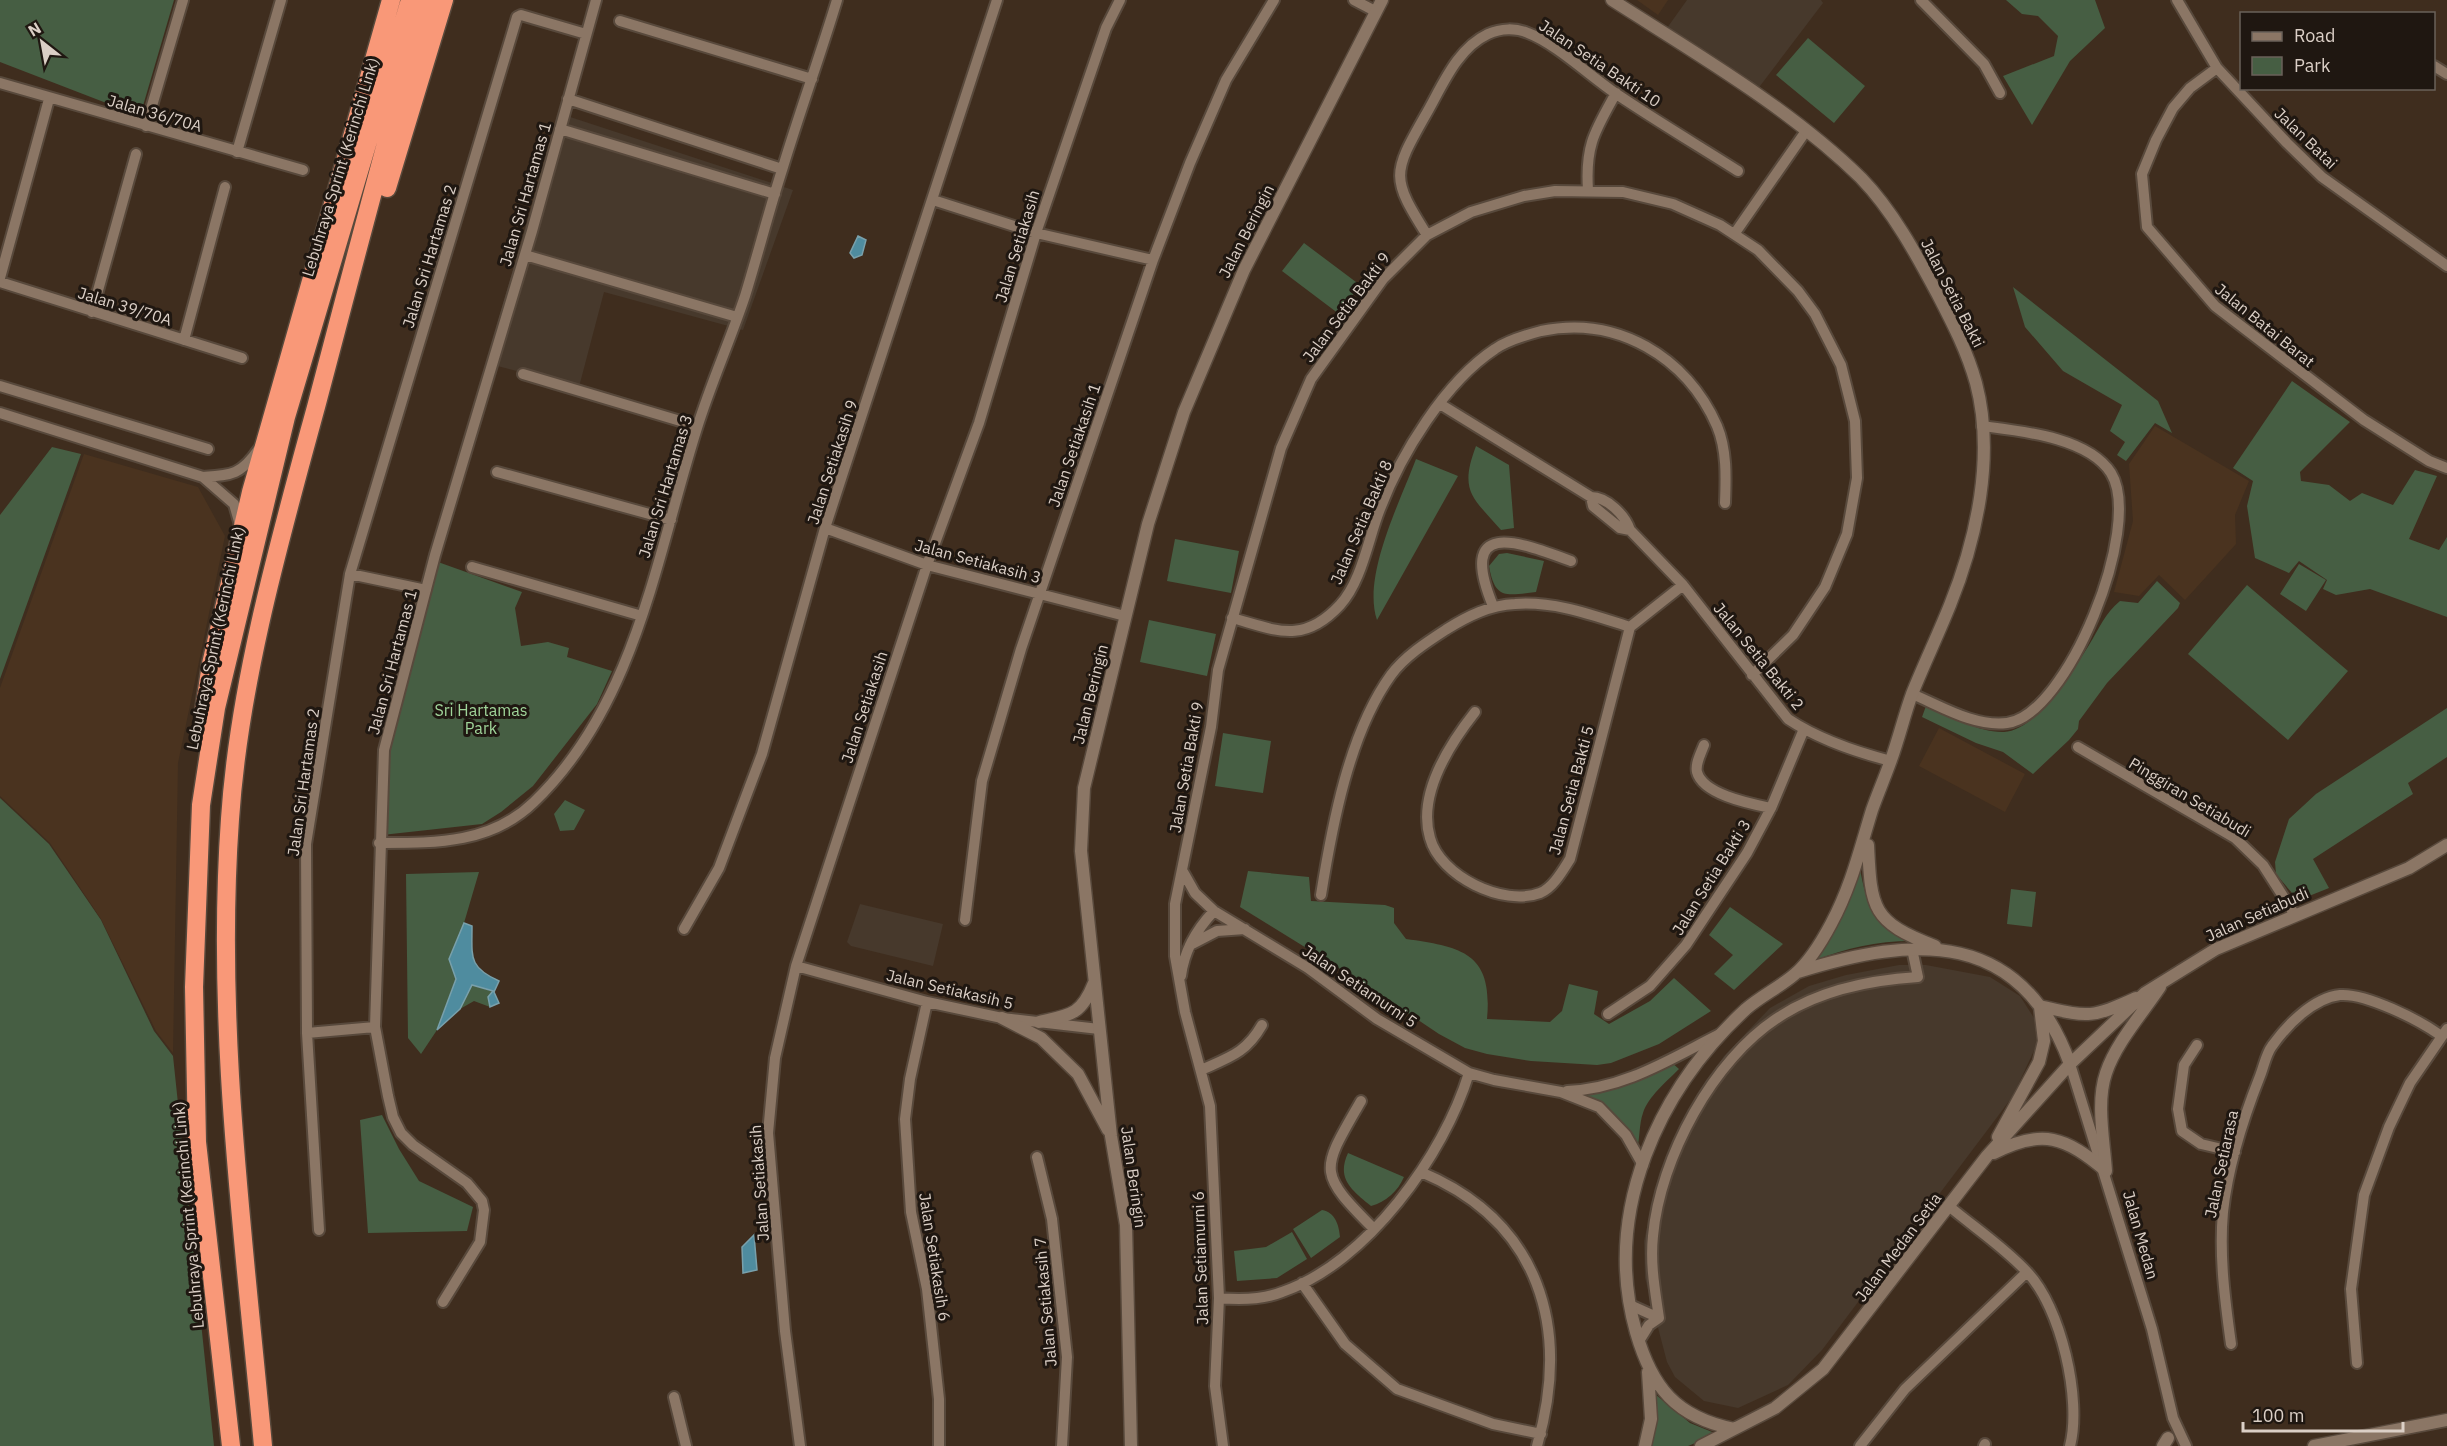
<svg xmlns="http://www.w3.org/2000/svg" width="2447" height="1446" font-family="'IBM Plex Sans',sans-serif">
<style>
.commercial{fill:#47392c}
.built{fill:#4a331f}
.green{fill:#465e43}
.water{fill:#4f8c9f;stroke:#79a0ab;stroke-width:1.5}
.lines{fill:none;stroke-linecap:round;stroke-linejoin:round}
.minor-casing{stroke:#58493c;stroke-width:14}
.tertiary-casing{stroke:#58493c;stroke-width:15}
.motorway-casing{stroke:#58493c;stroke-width:21}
.minor{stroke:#8b7665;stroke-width:10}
.tertiary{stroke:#8b7665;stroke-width:12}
.motorway{stroke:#f99878;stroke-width:18}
.labels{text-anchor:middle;stroke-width:6;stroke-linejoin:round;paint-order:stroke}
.street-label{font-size:16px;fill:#dbcfc6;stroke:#1f1711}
.park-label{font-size:16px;fill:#a0d59a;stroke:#1f1711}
</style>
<rect width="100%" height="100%" fill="#3f2d1e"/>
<path class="commercial" d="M1687 0H1821L1823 3 1757 90 1667 28Z
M558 113 793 190 743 330 604 292 579 387 486 363Z
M860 904 943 924 933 966 851 946 847 942Z
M1899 965H1926L1990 977 2020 996 2034 1018 2037 1044 2013 1096 1822 1350 1788 1385 1738 1408 1704 1401 1675 1377 1667 1362 1645 1278 1644 1241 1653 1200 1668 1154 1693 1104 1724 1056 1770 1008 1809 986 1846 975Z"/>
<path class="built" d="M1637 0H1668L1658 15Z
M2155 426 2249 481 2235 515 2236 544 2185 600 2159 575 2139 596 2114 592 2133 521 2129 464Z
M84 454 198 487 225 536 178 763 173 1053 156 1031 101 919 50 843 0 796V688Z
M1939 728 2025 774 2005 812 1919 766Z"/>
<path class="green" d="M0 0H174L140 116 0 62Z
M2006 0H2095L2105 28 2070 61 2032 125 2003 76 2054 56 2058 36 2038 16 2022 14Z
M1808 38 1865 86 1834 123 1776 75Z
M1304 243 1360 285 1339 314 1282 271Z
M2013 287 2158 401 2172 433 2155 423 2126 461 2117 455 2125 442 2110 431 2122 405 2063 371 2025 327Z
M2292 381 2350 422 2300 472 2301 481 2329 485 2350 501 2362 493 2393 505 2415 470 2437 476 2409 539 2439 550 2447 537V617L2370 589 2336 595 2323 589 2327 580 2299 561 2289 573 2255 558 2247 506 2253 481 2233 468Z
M1476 446 1509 465 1514 528 1501 530C1472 497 1459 491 1476 446Z
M52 447 81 454 0 679V515Z
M1416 459 1458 476 1377 620C1362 576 1400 502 1416 459Z
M1175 539 1239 551 1231 593 1167 581Z
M1507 553 1544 561 1536 592C1507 595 1495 601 1489 566L1499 554Z
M438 562 522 592 515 608 521 646 548 642 569 648 567 657 612 671 597 704 533 786 501 812 482 824 382 835 386 750Z
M2299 564 2326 580 2306 611 2280 594Z
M2157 581 2180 603 2178 608 2107 683 2079 721 2078 729 2069 740 2033 774 2003 752 1976 743 1922 717 1926 706C1947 716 1981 733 2004 732 2037 730 2072 672 2089 645 2099 629 2105 613 2120 601L2138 603Z
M2247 585 2348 671 2288 740 2188 654Z
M1149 620 1216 634 1207 676 1140 662Z
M2447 708V757L2408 783 2413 794 2313 859 2329 888 2304 898 2292 893 2276 874 2275 862 2289 819 2316 794Z
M1223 733 1271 741 1263 793 1215 786Z
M0 798 49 844 101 920 154 1031 173 1056 214 1446H0Z
M565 800 585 810 574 830 560 831 554 814Z
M1860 869C1867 908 1875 924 1912 941 1876 941 1846 948 1813 961 1835 932 1850 904 1860 869Z
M1248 871 1309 877 1311 901 1385 905 1394 908V923L1406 939C1464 947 1493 954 1487 1019L1550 1022 1562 1011 1569 984 1598 991 1594 1014 1609 1024 1650 1001 1674 978 1711 1011 1659 1044 1611 1063 1597 1065 1531 1061 1487 1054 1465 1048 1439 1034 1363 983 1240 907Z
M479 872 464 923 449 959 456 978 437 1030 421 1054 408 1038 406 874Z
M2011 889 2036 892 2032 927 2007 924Z
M1730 907 1783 944 1734 990 1714 974 1733 955 1709 935Z
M472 985 494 992 488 997 490 1007 474 1001 460 1009Z
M1671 1062 1679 1069C1667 1081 1648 1097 1643 1113 1639 1124 1640 1138 1637 1150L1628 1134 1575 1093Z
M382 1115 399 1149 419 1181 473 1207 467 1231 368 1233 360 1120Z
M1348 1153 1404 1177C1398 1191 1386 1202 1371 1206 1352 1190 1336 1179 1348 1153Z
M1322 1210C1335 1212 1339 1225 1340 1237L1311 1258 1293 1229Z
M1292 1232 1307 1259 1277 1278 1237 1281 1234 1251 1266 1247Z
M1655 1394 1690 1423 1717 1434 1688 1446H1651L1656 1426Z"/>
<path class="water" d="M858 236 866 240 862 255 854 258 850 253Z
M464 923 472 926C472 957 468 967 499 981L494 992 499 1003 490 1007 488 997 493 991 472 985 460 1009 437 1030 456 979 449 959Z
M754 1235 757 1270 743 1273 742 1247Z"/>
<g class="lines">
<g class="minor-casing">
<path id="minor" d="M1354 0 1375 11
M1921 0 1984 64 2000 93
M2177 0 2217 68 2287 143 2322 177 2447 266
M620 21 812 79
M2434 66 2447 74
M2217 68 2190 88 2173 108 2156 140 2142 174 2147 227 2215 306 2364 420 2429 461 2447 468
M0 83 303 170
M568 99 782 169
M146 126 183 0
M560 129 775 194
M237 152 281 0
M1588 190C1585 145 1595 131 1616 93
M933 200 1036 233 1153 260
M1735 233 1806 131
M1427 235C1391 178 1392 174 1425 116 1442 87 1456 49 1488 34 1501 28 1516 28 1528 33 1555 43 1590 76 1615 93 1655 120 1697 145 1738 171
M525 255 737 317
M0 278 49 99
M0 282 242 358
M92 312 136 154
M184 340 225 187
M523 374 697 426
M0 386 208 449
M1440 404 1591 497C1607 497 1625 515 1630 530L1683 585 1788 719C1818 739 1856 752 1891 761
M0 413 203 477 234 504 240 525
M497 472 671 520
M203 477C231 475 241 475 258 450
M1591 497 1593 506 1620 528 1630 530
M825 528 927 565 1125 616
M472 567 642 616
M350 574 426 590
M1493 606C1457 518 1517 541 1571 561
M1232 618C1276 630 1303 645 1340 605 1362 581 1368 539 1380 509 1401 454 1445 382 1495 349 1508 340 1526 335 1541 331 1617 315 1687 357 1717 426 1727 450 1726 477 1725 503
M1912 694C1941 706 1974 727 2007 723 2067 716 2144 526 2111 473 2088 437 2020 431 1982 426
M1475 712C1449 745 1417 794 1430 838 1440 876 1503 907 1540 893 1553 888 1563 870 1570 859L1630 627 1683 585
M1704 745C1701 753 1695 764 1697 772 1703 795 1752 804 1771 808
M2078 747 2235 838 2263 865 2295 915
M379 843C435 843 491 844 534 802 636 704 656 557 697 428 711 383 730 341 745 296 758 254 769 210 783 167 800 111 820 56 837 0
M1182 870 1195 893 1214 911 1308 968 1377 1019 1469 1073 1494 1080 1561 1092 1599 1107 1626 1135 1643 1165
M1321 895C1332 826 1349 733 1391 675 1405 656 1427 642 1447 629 1468 616 1490 605 1515 604 1555 601 1592 615 1630 627
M965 920 982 781 1021 649 1153 260 1190 163 1226 80 1274 0
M684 929 719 868 762 754 825 528 997 0
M1190 945 1217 931 1245 929
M796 966 927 1002 1002 1018 1099 1029
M1181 976C1184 951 1197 929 1214 911
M927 1002 910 1079 905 1119 911 1212 927 1289 939 1399V1446
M1608 1014 1650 986 1686 945 1747 853 1771 808 1804 729
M307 1033 375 1027
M2197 1045 2184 1065 2178 1109 2182 1131 2201 1144 2235 1152
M2070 1064 2152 1329 2173 1418 2186 1446
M1201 1070C1230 1057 1246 1053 1262 1025
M1567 1091C1624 1089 1670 1059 1720 1034
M1361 1101C1321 1171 1316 1171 1374 1229
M1037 1157 1052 1219 1067 1357 1062 1446
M1421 1172C1540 1222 1571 1327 1537 1446
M1950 1207C1975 1228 2005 1248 2027 1272 2061 1307 2082 1400 2070 1446
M319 1230 307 1033 306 844 350 574 517 17 521 15 586 34
M1302 1283 1345 1344 1397 1389 1493 1424 1541 1434
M1219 1298C1241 1300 1262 1300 1282 1292 1367 1263 1444 1155 1469 1073
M443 1302 480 1242 484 1210 482 1201 467 1183 413 1145 401 1133 393 1117 388 1096 375 1027 384 750 435 555 532 231 596 0
M1630 1305 1659 1318
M1659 1318C1655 1290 1650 1264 1653 1236 1660 1158 1713 1059 1779 1017 1820 990 1870 980 1918 977L1912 949
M1639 1341 1649 1325 1659 1318
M2231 1344C2225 1301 2219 1255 2223 1212 2228 1165 2243 1119 2260 1076 2264 1066 2266 1054 2272 1046 2287 1025 2313 998 2340 995 2366 993 2419 1020 2440 1035
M2357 1363 2351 1289 2364 1195 2389 1127 2410 1083 2447 1029
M674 1397 686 1446
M800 1446 785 1331 768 1133 775 1058 796 966 927 565 979 423 1036 233 1106 28 1120 0
M1223 1446 1215 1386 1219 1298 1210 1106 1185 1012 1175 956V904L1211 727 1218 670 1281 448 1311 379 1383 279 1427 235 1471 212 1524 196 1555 191 1623 192 1673 204 1720 225 1758 250 1798 291 1815 314 1841 365 1855 421 1857 478 1847 534 1825 587 1793 635 1752 675
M1860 1446 1905 1389 2027 1272
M1984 1446 1985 1444"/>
</g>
<g class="tertiary-casing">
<path id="tertiary" d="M1612 0C1695 53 1791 109 1861 178 1893 211 1916 254 1938 295 1953 324 1967 351 1976 383 1995 455 1977 538 1950 605 1938 635 1924 664 1912 694 1904 716 1899 738 1891 760 1885 777 1878 793 1872 810 1860 849 1851 887 1831 924 1822 941 1810 961 1795 974 1780 987 1761 996 1746 1009 1658 1090 1602 1212 1636 1332 1652 1388 1676 1417 1734 1429
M1868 845C1871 909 1872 922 1935 946
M1798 972C1916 935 2021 929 2070 1064
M2040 1006C2088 1017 2090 1019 2136 998
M1002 1018 1041 1038 1078 1074 1108 1130
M1039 1022C1071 1015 1081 1015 1094 983
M1998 1137 2039 1062 2044 1041 2040 1007
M1994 1153C2042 1128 2066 1137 2106 1171
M2106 1171C2104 1141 2096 1102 2106 1073 2116 1043 2142 1014 2160 987
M1131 1446 1126 1225 1111 1136 1081 851 1084 788 1148 524 1184 412 1244 270 1382 0
M1645 1446 1651 1419 1648 1372
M1701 1446 1775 1408 1823 1369 1987 1156 2070 1064 2145 993 2216 949 2409 868 2447 845
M2163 1446 2168 1438
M2314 1446 2447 1420"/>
</g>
<g class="motorway-casing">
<path id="motorway" d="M387 188 444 0
M204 711 211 664 251 492 391 0
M231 1446 197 1142 194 987 201 805 216 708 286 417 410 0
M263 1446C244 1238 215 1028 230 819 239 682 280 539 316 407 352 271 387 135 426 0"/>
</g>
<use href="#minor" class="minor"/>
<use href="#tertiary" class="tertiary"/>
<use href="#motorway" class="motorway"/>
</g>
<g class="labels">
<g class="street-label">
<text transform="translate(1600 63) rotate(34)" y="6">Jalan Setia Bakti 10</text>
<text transform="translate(155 113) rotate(16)" y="6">Jalan 36/70A</text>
<text transform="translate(2306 138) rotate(44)" y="6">Jalan Batai</text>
<text transform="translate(340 167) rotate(-73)" y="6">Lebuhraya Sprint (Kerinchi Link)</text>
<text transform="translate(525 194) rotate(-74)" y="6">Jalan Sri Hartamas 1</text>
<text transform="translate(1246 231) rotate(-63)" y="6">Jalan Beringin</text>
<text transform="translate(1017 246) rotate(-73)" y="6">Jalan Setiakasih</text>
<text transform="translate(429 256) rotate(-73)" y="6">Jalan Sri Hartamas 2</text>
<text transform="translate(1953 293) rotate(63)" y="6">Jalan Setia Bakti</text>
<text transform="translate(125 306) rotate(17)" y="6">Jalan 39/70A</text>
<text transform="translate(1346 307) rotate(-53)" y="6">Jalan Setia Bakti 9</text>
<text transform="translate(2265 325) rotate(39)" y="6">Jalan Batai Barat</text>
<text transform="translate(1074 445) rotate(-71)" y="6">Jalan Setiakasih 1</text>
<text transform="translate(832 462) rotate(-72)" y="6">Jalan Setiakasih 9</text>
<text transform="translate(665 486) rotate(-73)" y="6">Jalan Sri Hartamas 3</text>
<text transform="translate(1361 522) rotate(-67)" y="6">Jalan Setia Bakti 8</text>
<text transform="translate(978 561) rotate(15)" y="6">Jalan Setiakasih 3</text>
<text transform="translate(215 638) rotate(-78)" y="6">Lebuhraya Sprint (Kerinchi Link)</text>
<text transform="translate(1759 656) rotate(51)" y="6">Jalan Setia Bakti 2</text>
<text transform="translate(392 662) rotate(-75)" y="6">Jalan Sri Hartamas 1</text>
<text transform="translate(1090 694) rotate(-76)" y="6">Jalan Beringin</text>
<text transform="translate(864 707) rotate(-72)" y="6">Jalan Setiakasih</text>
<text transform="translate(1186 767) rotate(-80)" y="6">Jalan Setia Bakti 9</text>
<text transform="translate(303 782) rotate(-82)" y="6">Jalan Sri Hartamas 2</text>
<text transform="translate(1571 790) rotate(-75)" y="6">Jalan Setia Bakti 5</text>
<text transform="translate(2190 797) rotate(31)" y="6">Pinggiran Setiabudi</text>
<text transform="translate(1711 877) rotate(-58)" y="6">Jalan Setia Bakti 3</text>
<text transform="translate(2257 914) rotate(-24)" y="6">Jalan Setiabudi</text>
<text transform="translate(1360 986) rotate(34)" y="6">Jalan Setiamurni 5</text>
<text transform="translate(950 989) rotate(13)" y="6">Jalan Setiakasih 5</text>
<text transform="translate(2221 1164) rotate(-78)" y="6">Jalan Setiarasa</text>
<text transform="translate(1134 1177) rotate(82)" y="6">Jalan Beringin</text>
<text transform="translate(759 1183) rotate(-94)" y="6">Jalan Setiakasih</text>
<text transform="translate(188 1215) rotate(-95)" y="6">Lebuhraya Sprint (Kerinchi Link)</text>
<text transform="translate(2141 1235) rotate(74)" y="6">Jalan Medan</text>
<text transform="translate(1898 1247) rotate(-53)" y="6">Jalan Medan Setia</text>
<text transform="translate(935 1257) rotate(81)" y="6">Jalan Setiakasih 6</text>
<text transform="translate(1200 1258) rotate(-92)" y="6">Jalan Setiamurni 6</text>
<text transform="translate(1045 1302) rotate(-95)" y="6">Jalan Setiakasih 7</text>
</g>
<g class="park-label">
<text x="481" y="716">Sri Hartamas<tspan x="481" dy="18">Park</tspan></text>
</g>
</g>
<rect x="2240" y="12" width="195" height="78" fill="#1f1711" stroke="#6a6159" stroke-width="1.5"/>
<rect x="2252" y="32" width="30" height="9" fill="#8b7665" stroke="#6a6159" stroke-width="1.5"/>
<text x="2294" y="42" font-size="18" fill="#dbcfc6">Road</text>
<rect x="2252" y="57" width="30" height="18" fill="#465e43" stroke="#6a6159" stroke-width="1.5"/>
<text x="2294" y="72" font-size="18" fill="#dbcfc6">Park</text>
<g transform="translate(42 42) rotate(329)" stroke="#1f1711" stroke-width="4.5" paint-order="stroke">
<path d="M0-4.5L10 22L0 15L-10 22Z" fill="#dbcfc6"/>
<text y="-9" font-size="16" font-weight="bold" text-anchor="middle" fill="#dbcfc6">N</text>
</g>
<path d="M2243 1422v9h160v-9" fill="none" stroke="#dbcfc6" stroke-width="3"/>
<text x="2252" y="1422" font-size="18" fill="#dbcfc6" stroke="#1f1711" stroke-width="4.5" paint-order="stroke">100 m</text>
</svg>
